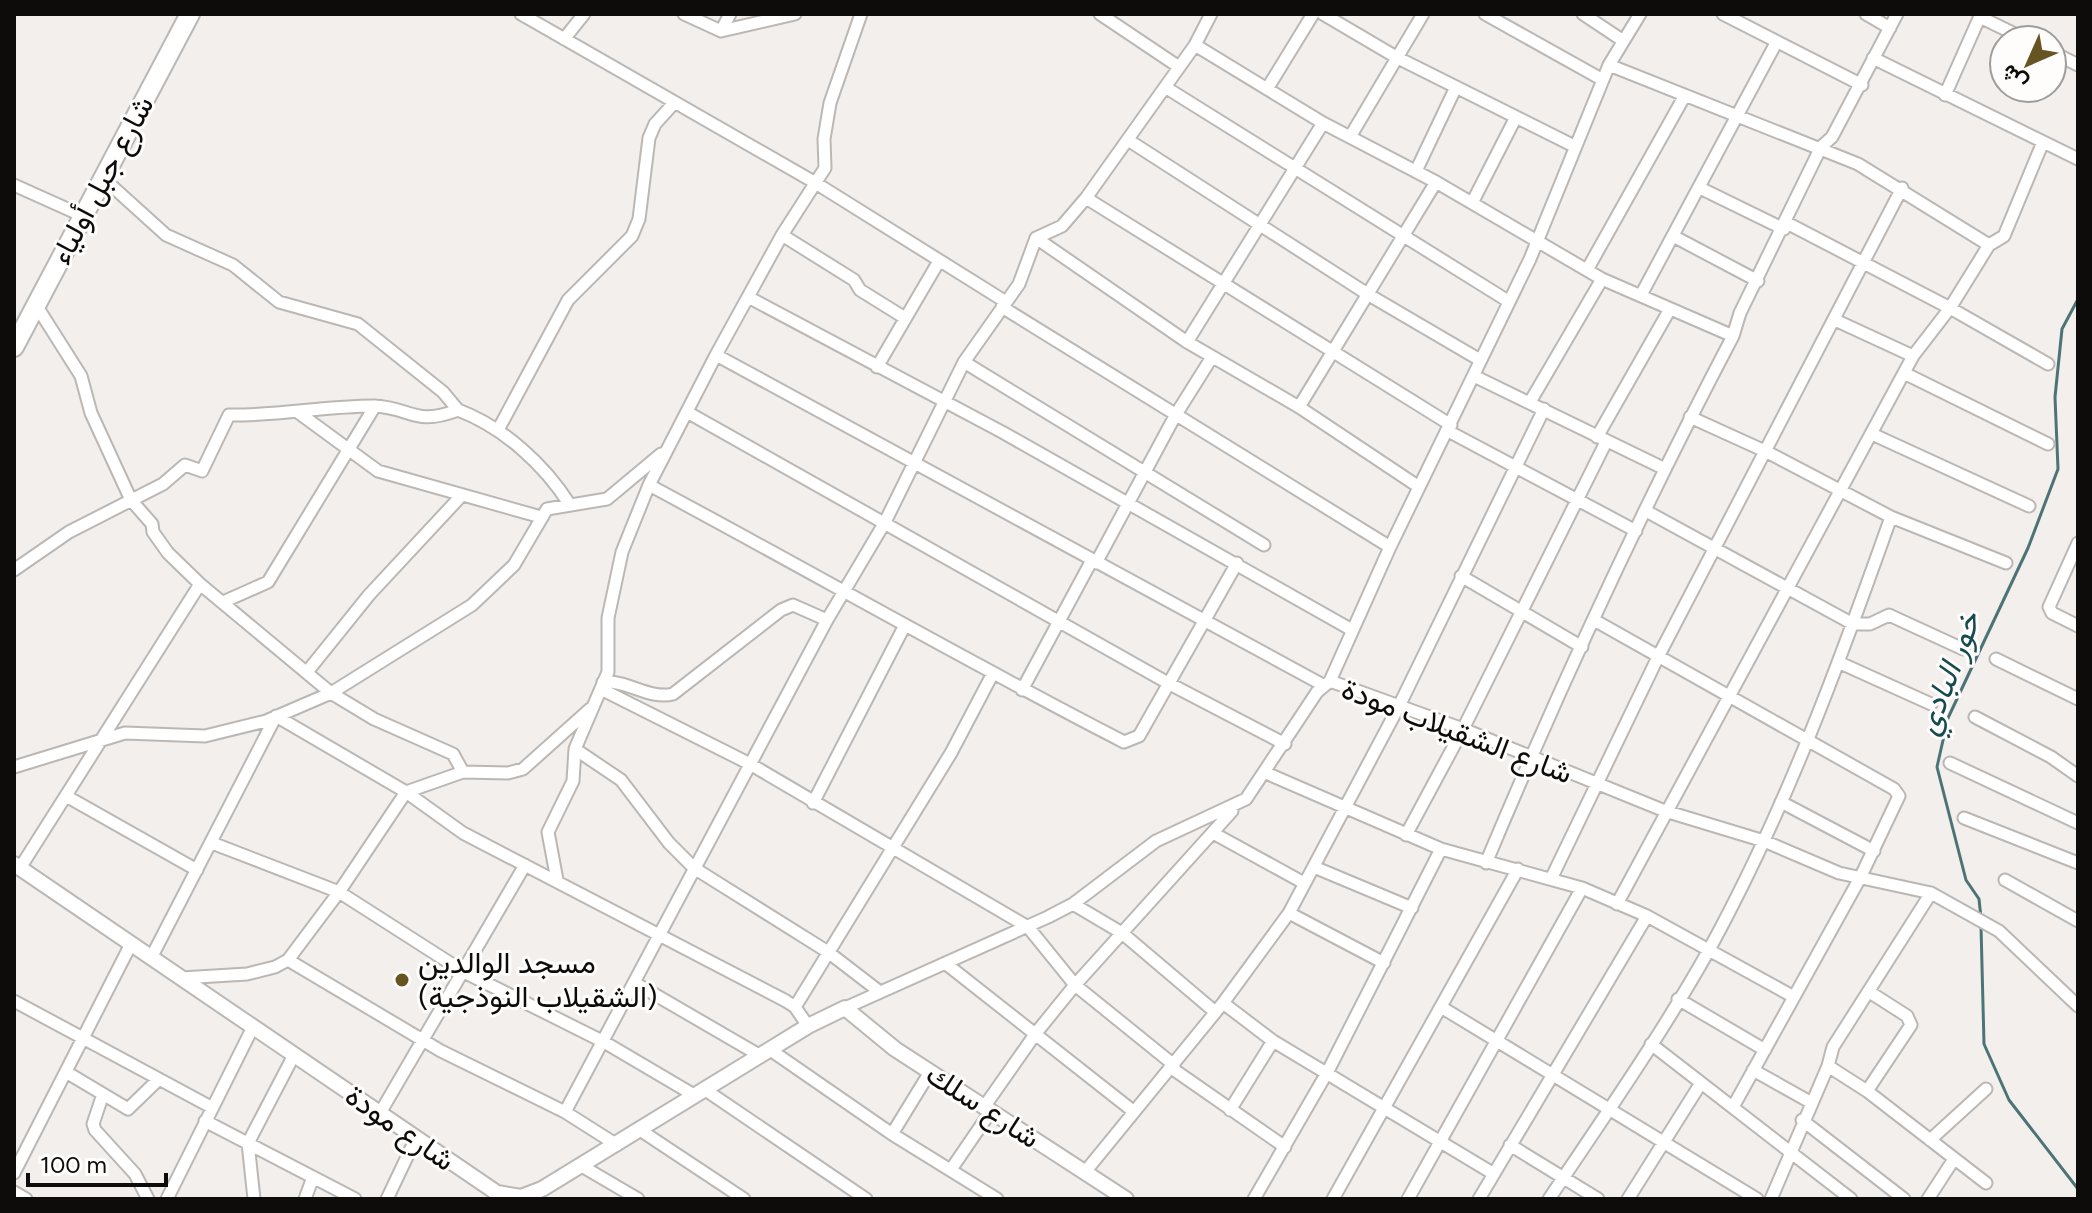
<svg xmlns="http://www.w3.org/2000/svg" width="2092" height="1213" font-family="Figtree,Vazirmatn,sans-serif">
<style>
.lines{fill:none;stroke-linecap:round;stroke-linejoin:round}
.stream{stroke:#4c7476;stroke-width:3}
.minor-casing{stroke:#bbb7b4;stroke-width:15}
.tertiary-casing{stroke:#bbb7b4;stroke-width:18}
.trunk-casing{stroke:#bbb7b4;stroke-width:22}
.minor{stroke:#fff;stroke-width:11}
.tertiary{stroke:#fff;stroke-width:14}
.trunk{stroke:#fff;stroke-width:18}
.poi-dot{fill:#665422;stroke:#fffdfc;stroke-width:3}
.labels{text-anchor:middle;stroke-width:6;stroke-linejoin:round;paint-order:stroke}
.street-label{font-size:30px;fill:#0e0c0b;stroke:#fffdfc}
.poi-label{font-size:30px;fill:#0e0c0b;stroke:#fffdfc;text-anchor:start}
.water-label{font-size:32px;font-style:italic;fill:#154a4e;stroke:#fffdfc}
</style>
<rect width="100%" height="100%" fill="#f3efec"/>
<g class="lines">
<path class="stream" d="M1981 918 1979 899 1966 880 1937 767 1948 718 2028 548 2058 469 2055 397 2062 329 2078 299
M1981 926 1984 1044 2009 1100 2078 1189"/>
<g class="minor-casing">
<path id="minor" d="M521 14 814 182 1006 302
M684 14 721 31 795 14
M1100 14 1179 67
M1323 14 1396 57 1574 146
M1485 14 1603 80
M1583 14 1622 40
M1723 14 1862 85
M1866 14 1890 28
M1980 17 2027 40
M721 31 730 14
M564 39 584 14
M1195 45 1323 123 1436 182 1602 279 1733 336
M2052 52 2078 65
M1873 58 2078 159
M1609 65 1858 164 1989 245 2004 236 2043 142
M1165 87 1508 301
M1267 89 1313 14
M1945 95 1981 14
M1350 137 1423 14
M1128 140 1369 295 1480 360
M1416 171 1456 87
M103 178 166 235 233 265 279 302 358 324 443 392 458 410
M14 185 83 216
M1700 188 1784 229
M1086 198 1451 425
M1472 203 1516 117
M1787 223 1950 308 2048 364
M782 235 854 280 860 290 905 318
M1673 236 1758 281
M1036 238 1187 342 1299 407 1419 487
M1587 270 1684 97
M1641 295 1776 43
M750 298 1002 432 1352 630
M36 305 81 376 91 413 131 500 152 524 153 532 168 553 200 584 331 693 374 719 453 754 463 772
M1002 307 1390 547
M1835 320 1913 356
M1187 342 1323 123
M716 355 1323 685
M964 362 1264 545
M877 367 939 261
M1904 373 2048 444
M1474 376 1665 469
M1530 402 1602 279
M1299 407 1436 182
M687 412 1168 683 1285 744
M299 413 378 471 541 517
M1690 417 1767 452 1891 517 2006 563
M498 430 568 300 632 236 639 219 649 138 655 124 674 103
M1448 431 1636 531
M1872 434 2029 506
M1597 437 1670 309
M649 485C808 570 964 660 1124 742L1139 736 1237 563
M1646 511 1853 624H1870L1889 615 1963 649
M2078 543 2049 607 2052 613 2078 626
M1096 563 1175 416 1212 357
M14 570 69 532 163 484 185 465 202 471 229 415C277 416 325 406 373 406 412 407 413 427 458 410 503 427 544 464 570 505
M1461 576 1582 647
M223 602 268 582 375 406
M1594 620 1894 789 1899 796 1860 878 1733 1107
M1996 659 2078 699
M1838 662 1931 704
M307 672 369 595 462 495
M1330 681 1390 547 1530 259 1609 65 1640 14
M603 682C628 680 649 700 673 694L781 610 793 605 827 620
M601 689 750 764 1028 927 1075 985 1174 1065
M1022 690 1092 560
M1975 717 2051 757 2078 776
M575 749 621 780 669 843 694 868 828 952 880 992
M1950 763 2078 823
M14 767 125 733 205 736 266 721 331 693 472 605 514 565 547 509 607 499 661 454
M1266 773 1441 849 1582 888 1647 916 1794 997
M66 796 197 870
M1781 802 1874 851
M813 803 905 625
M1964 818 2078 863
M1213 833 1304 883
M1406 835 1463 729 1606 442
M212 843 339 892 464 972 604 1042 694 1095
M1486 863C1561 684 1643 507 1733 336L1740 313 1821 147 1832 137 1897 14
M1314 867 1412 908
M20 868 200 584
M1551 879 1659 655 1902 188
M557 880 548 832 573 781 575 749 608 672V618L622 552 649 485 716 355 782 235 825 168 824 139 830 103 861 14
M2005 880 2078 921
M1073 904 1122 933 1214 1011
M1617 904 1913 356 1950 308 1989 245
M1289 913 1384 963
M151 958 276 716 406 792 463 833 786 1001 795 1007 808 1026
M288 960 441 1051 565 1112 617 1145
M945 963 1133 1111
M181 978 247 974 275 967 288 960 339 892 406 792 463 772 508 773 523 769 590 709
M635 983 759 1055
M1678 999 1765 1050
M14 1001 211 1107
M1223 1003 1273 1041 1494 1174
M795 1007 951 753 992 675
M1441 1007 1757 1199
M845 1008 1048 917 1073 904 1156 841 1246 799 1317 692 1330 681 1463 729 1665 811 1764 841 1839 873 1931 893 1999 931 2078 1006
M1651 1044 1851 1199
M769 1049 892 1134 997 1199
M1828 1066 1867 1091 1986 1183
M1170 1067 1285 1147
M1753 1070 1810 1102
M66 1072 128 1109 159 1079
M704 1089 866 1199
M1867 1091 1911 1025 1907 1016 1871 993
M102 1097 93 1124 95 1130 135 1174 148 1199
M984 1107 1036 1033 1075 985 1232 811
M1230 1110 1273 1041
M565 1112 827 620 885 522 964 362 1019 284 1036 238 1062 226 1086 198 1195 45 1211 14
M380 1113 525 865
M1802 1120 1904 1199
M205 1121 355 1199
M640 1130 744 1199
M892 1134 930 1072
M1930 1140 1986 1089
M1510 1145 1598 1199
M580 1165 638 1199
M952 1168 991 1111
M1085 1172 1223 1003 1289 913 1399 706 1544 409
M14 1173 131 944
M14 1192 26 1199
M167 1199 253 1027
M254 1199 248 1143 294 1055
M305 1199 313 1177
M387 1199 416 1138
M1254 1199 1328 1071 1441 849
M1333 1199 1518 869
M1408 1199 1582 888
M1479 1199 1647 916
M1549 1199C1604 1117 1662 1034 1710 948 1785 811 1839 664 1891 517
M1628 1199 1701 1083
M1771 1199 1828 1066 1833 1047 1931 893
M1928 1199 1954 1159"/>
</g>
<g class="tertiary-casing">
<path id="tertiary" d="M14 864 497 1193 521 1197 542 1189 808 1026 845 1008 895 1049 1126 1199"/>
</g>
<g class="trunk-casing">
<path id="trunk" d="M14 347 190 14"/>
</g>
<use href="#minor" class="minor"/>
<use href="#tertiary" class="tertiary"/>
<use href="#trunk" class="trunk"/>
</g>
<circle class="poi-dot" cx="402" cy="980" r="8"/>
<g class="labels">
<g class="street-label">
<text transform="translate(102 180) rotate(-62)" y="10">شارع جبل أولياء</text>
<text transform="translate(1457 731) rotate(21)" y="10">شارع الشقيلاب مودة</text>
<text transform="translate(983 1106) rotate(33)" y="10">شارع سلك</text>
<text transform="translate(400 1128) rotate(35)" y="10">شارع مودة</text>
</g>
<g class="poi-label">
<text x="418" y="973">مسجد الوالدين<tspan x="418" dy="34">(الشقيلاب النوذجية)</tspan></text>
</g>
<g class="water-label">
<text transform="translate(1948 673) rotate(-69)" y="11">خور البادي</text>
</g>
</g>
<rect width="2092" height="1213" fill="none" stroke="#0e0c0b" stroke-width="32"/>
<g transform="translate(2028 64) rotate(225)"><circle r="38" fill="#fffdfc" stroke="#9f9d9c" stroke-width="2"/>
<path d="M0-6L14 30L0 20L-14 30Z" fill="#665422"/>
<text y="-12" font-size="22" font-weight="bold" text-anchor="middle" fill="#0e0c0b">ش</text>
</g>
<path d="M28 1173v12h138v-12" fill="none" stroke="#0e0c0b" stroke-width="4"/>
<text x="40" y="1173" font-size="24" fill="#0e0c0b" stroke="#fffdfc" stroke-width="6" paint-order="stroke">100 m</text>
</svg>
